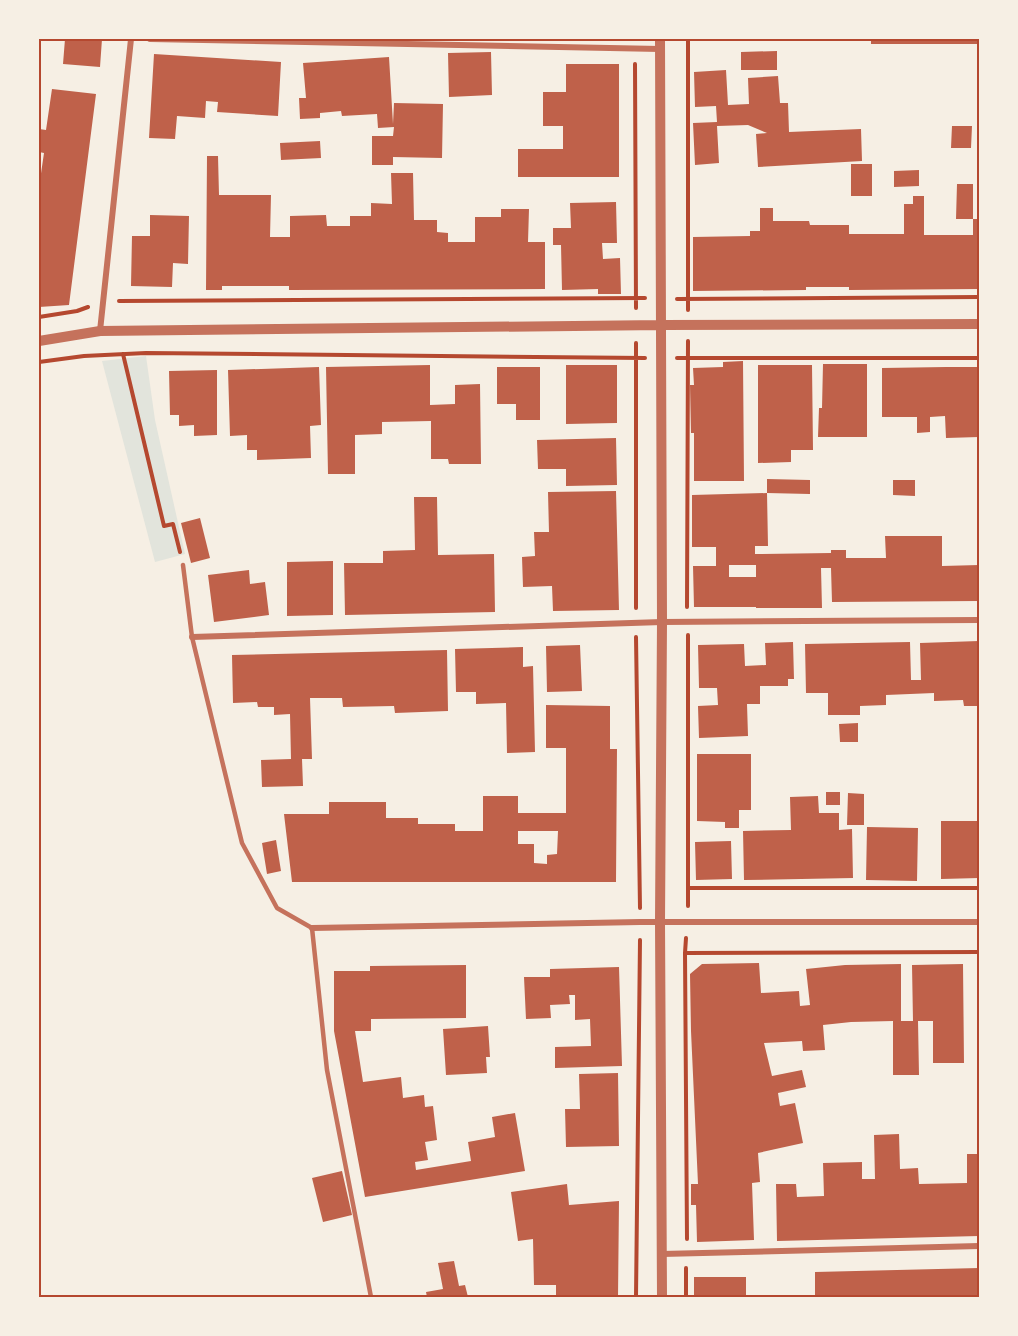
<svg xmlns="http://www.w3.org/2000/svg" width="1018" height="1336" font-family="Roboto,sans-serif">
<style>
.green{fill:#e2e4dc}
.building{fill:#bf614a;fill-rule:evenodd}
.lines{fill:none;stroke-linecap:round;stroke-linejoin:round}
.path{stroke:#b5482f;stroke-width:4}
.service{stroke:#c5725c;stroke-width:4.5}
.minor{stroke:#c5725c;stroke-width:6}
.tertiary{stroke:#c5725c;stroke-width:10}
.neatline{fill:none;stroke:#b5482f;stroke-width:2}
</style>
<rect width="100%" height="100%" fill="#f6efe4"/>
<path class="green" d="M146 356 155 420 185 554 155 562 102 361Z"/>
<path class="building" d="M65 39H102L100 67 63 64Z
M871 39H979V44H871Z
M777 51V70H741V52Z
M491 52 492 95 449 97 448 53Z
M154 54 281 62 278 116 217 112 218 102 206 101 205 118 177 116 175 139 149 138Z
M389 57 393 124 394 103 443 104 442 158 393 157V165H372V136H393L394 127 378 128 377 114 342 116 341 111 320 113V118L300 119 299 98H306L303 63Z
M566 64H619V177H518V149H563V126H543V92H566Z
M726 70 728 105 749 104 748 78 778 76 780 103H788L789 132 861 129 862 161 758 167 756 134 767 133 748 125 717 126 719 163 695 165 693 123 717 122 716 106 695 107 694 72Z
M52 89 96 94 69 305 39 307V187L44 153 39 152V129L46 130Z
M952 126H972L971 148H951Z
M320 141 321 158 281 160 280 143Z
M207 156H218L219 195H271L270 237H290V216L326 215 327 226H350V216H371V203L392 204 391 173H413L414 220H437V232L448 233V242H475V217H501V209H529L528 242H545V289L289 290V286H222V290H206Z
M851 164H872V196H851Z
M919 170V186L894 187V171Z
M957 184H973V219H956Z
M913 196H924V235H973V219H979V289L849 290V287H806V290L693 291V237L750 236V231H760V208H773V221H809L810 225H849V234H904V204H913Z
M616 202 617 243H602L603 259 620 258 621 294H598V289L562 290 561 245H553V228H571L570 203Z
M150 215 189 216 188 264 173 263 172 287 131 286 132 236H150Z
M743 361 744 481H694V433H691L690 385H694L693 368 723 367V362Z
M823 364H867V437H818L819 408H822Z
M430 365V405L455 404V385L480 384 481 464H449L448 459H431V421L382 422V434L355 435V474H328L326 367Z
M566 365H617V423L566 424Z
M758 365H812L813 450H791V462L758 463Z
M319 367 321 425 310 426 311 458 257 460V450H247V435L230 436 228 370Z
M497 367H540V420H516V404H497Z
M946 367H979V437L946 438 945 416 930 417V432L917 433V417H882V368Z
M217 370V435L194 436V425L179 426V415H170L169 371Z
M616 438 617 485 566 486V469H538L537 440Z
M767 479 810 480V494L767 493Z
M893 480H915V496L893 495Z
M616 491 619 610 553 611 552 586 523 587 522 557 535 556 534 532H549L548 492Z
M767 493 768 546H755V554L831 553V550H846V558H886L885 536H942V566L979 565V601L832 602 831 568H821L822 608H756V607H694L693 566H716V547H692V495ZM729 565H756V577H729Z
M414 497H437L438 555 494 554 495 612 345 615 344 563H383V551L415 550Z
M200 518 210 558 191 563 181 523Z
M333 561V615L287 616V562Z
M249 570 250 584 265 582 269 615 214 622 208 575Z
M979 641V706H964L963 700 934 701V693L886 695V705L860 706V715H828V693H806L805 644 910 642 911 680H921L920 643Z
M793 642 794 679H788V686H760V704H747L748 736 699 738 698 706 718 705 717 688H699L698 645 744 644 745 666 766 665 765 643Z
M580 645 582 691 547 692 546 646Z
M523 647V667L533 666 535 752 507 753 506 703 476 704V692H456L455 649Z
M447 650 448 711 395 713 394 706 343 707 342 698H310L312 759H302L303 786 262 787 261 760 291 759 290 714 274 715V707H258L257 702 233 703 232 655Z
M546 705 610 706V749H617L616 882H292L284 814H329V802H386V818H418V824H455V831H483V796H518V813H566V748H546ZM518 831H558L557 854 547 855V864L534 863V844H518Z
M858 723V742H840L839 724Z
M697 754H751V810H739V828H725V822L697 821Z
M826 792H840V805H826Z
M848 793 864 794V825H847Z
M818 796 819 813H839V830L852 829 853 878 744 880 743 831 791 830 790 797Z
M941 821H979V878L941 879Z
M867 827 918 828 917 881 866 880Z
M276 840 281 871 267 874 262 843Z
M731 841 732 879 696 880 695 842Z
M759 963 761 993 799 991 800 1006 810 1005 806 969 845 965 901 964V1021H913L912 965 963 964 964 1063H933V1021H918L919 1075H893V1021L851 1022 823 1025 825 1050 803 1051 802 1041 764 1043 772 1076 802 1070 806 1087 778 1093 780 1106 795 1103 803 1143 758 1153 760 1182 752 1183 754 1240 697 1242 696 1205H691V1184H698L691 1031 690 974 702 964Z
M466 965V1018L371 1019V1031H355L363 1082 401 1077 403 1098 424 1095 425 1107 433 1106 437 1140 425 1142 428 1160 415 1162 416 1170 471 1161 468 1142 495 1137 492 1117 515 1113 525 1171 365 1197 334 1031V971H370V966Z
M619 967 622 1066 555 1068V1047L591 1046 590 1019 575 1020V995H569L570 1004 550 1005 551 1018 526 1019 524 977H550V969Z
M488 1026 490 1057H486L487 1073 446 1075 443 1029Z
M618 1073 619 1146 566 1147 565 1109H580L579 1074Z
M899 1134 900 1169 918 1168 919 1184 967 1183V1154H979V1236L777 1241 776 1184H796L797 1197 824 1196 823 1163 862 1162V1179H875L874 1135Z
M342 1171 352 1215 323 1222 312 1178Z
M567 1184 569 1205 619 1201 618 1297H556V1285H534L533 1239 518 1241 511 1192Z
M454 1261 459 1286 465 1285 468 1297H427L426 1292 443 1289 438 1263Z
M979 1268V1297H815V1272Z
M694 1277H746V1297H694Z"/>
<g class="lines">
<path class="path" d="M688 39V310
M635 64 636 308
M677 299 979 297
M119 301 645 298
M39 317 77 311 88 307
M636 343V608
M123 354 164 526 173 524 180 552
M677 358H979
M39 362 84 356 146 353 645 358
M687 607 688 341
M636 637 640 908
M688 888H979
M688 906V635
M686 938 685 953 687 1239
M685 953 979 952
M636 1297 640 940
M686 1297V1268"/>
<path class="service" d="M183 565 192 637 242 843 277 908 312 928 327 1070 371 1297"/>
<path class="minor" d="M150 39 660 49
M100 331 131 39
M192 637 662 622 979 620
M312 928 640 922H979
M662 1254 979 1246"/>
<path class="tertiary" d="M660 39 662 622 660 922 662 1297
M39 341 100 331 662 325 979 324"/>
</g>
<rect width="1018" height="1336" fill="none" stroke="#f6efe4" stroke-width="81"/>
<rect x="40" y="40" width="938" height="1256" class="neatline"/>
</svg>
